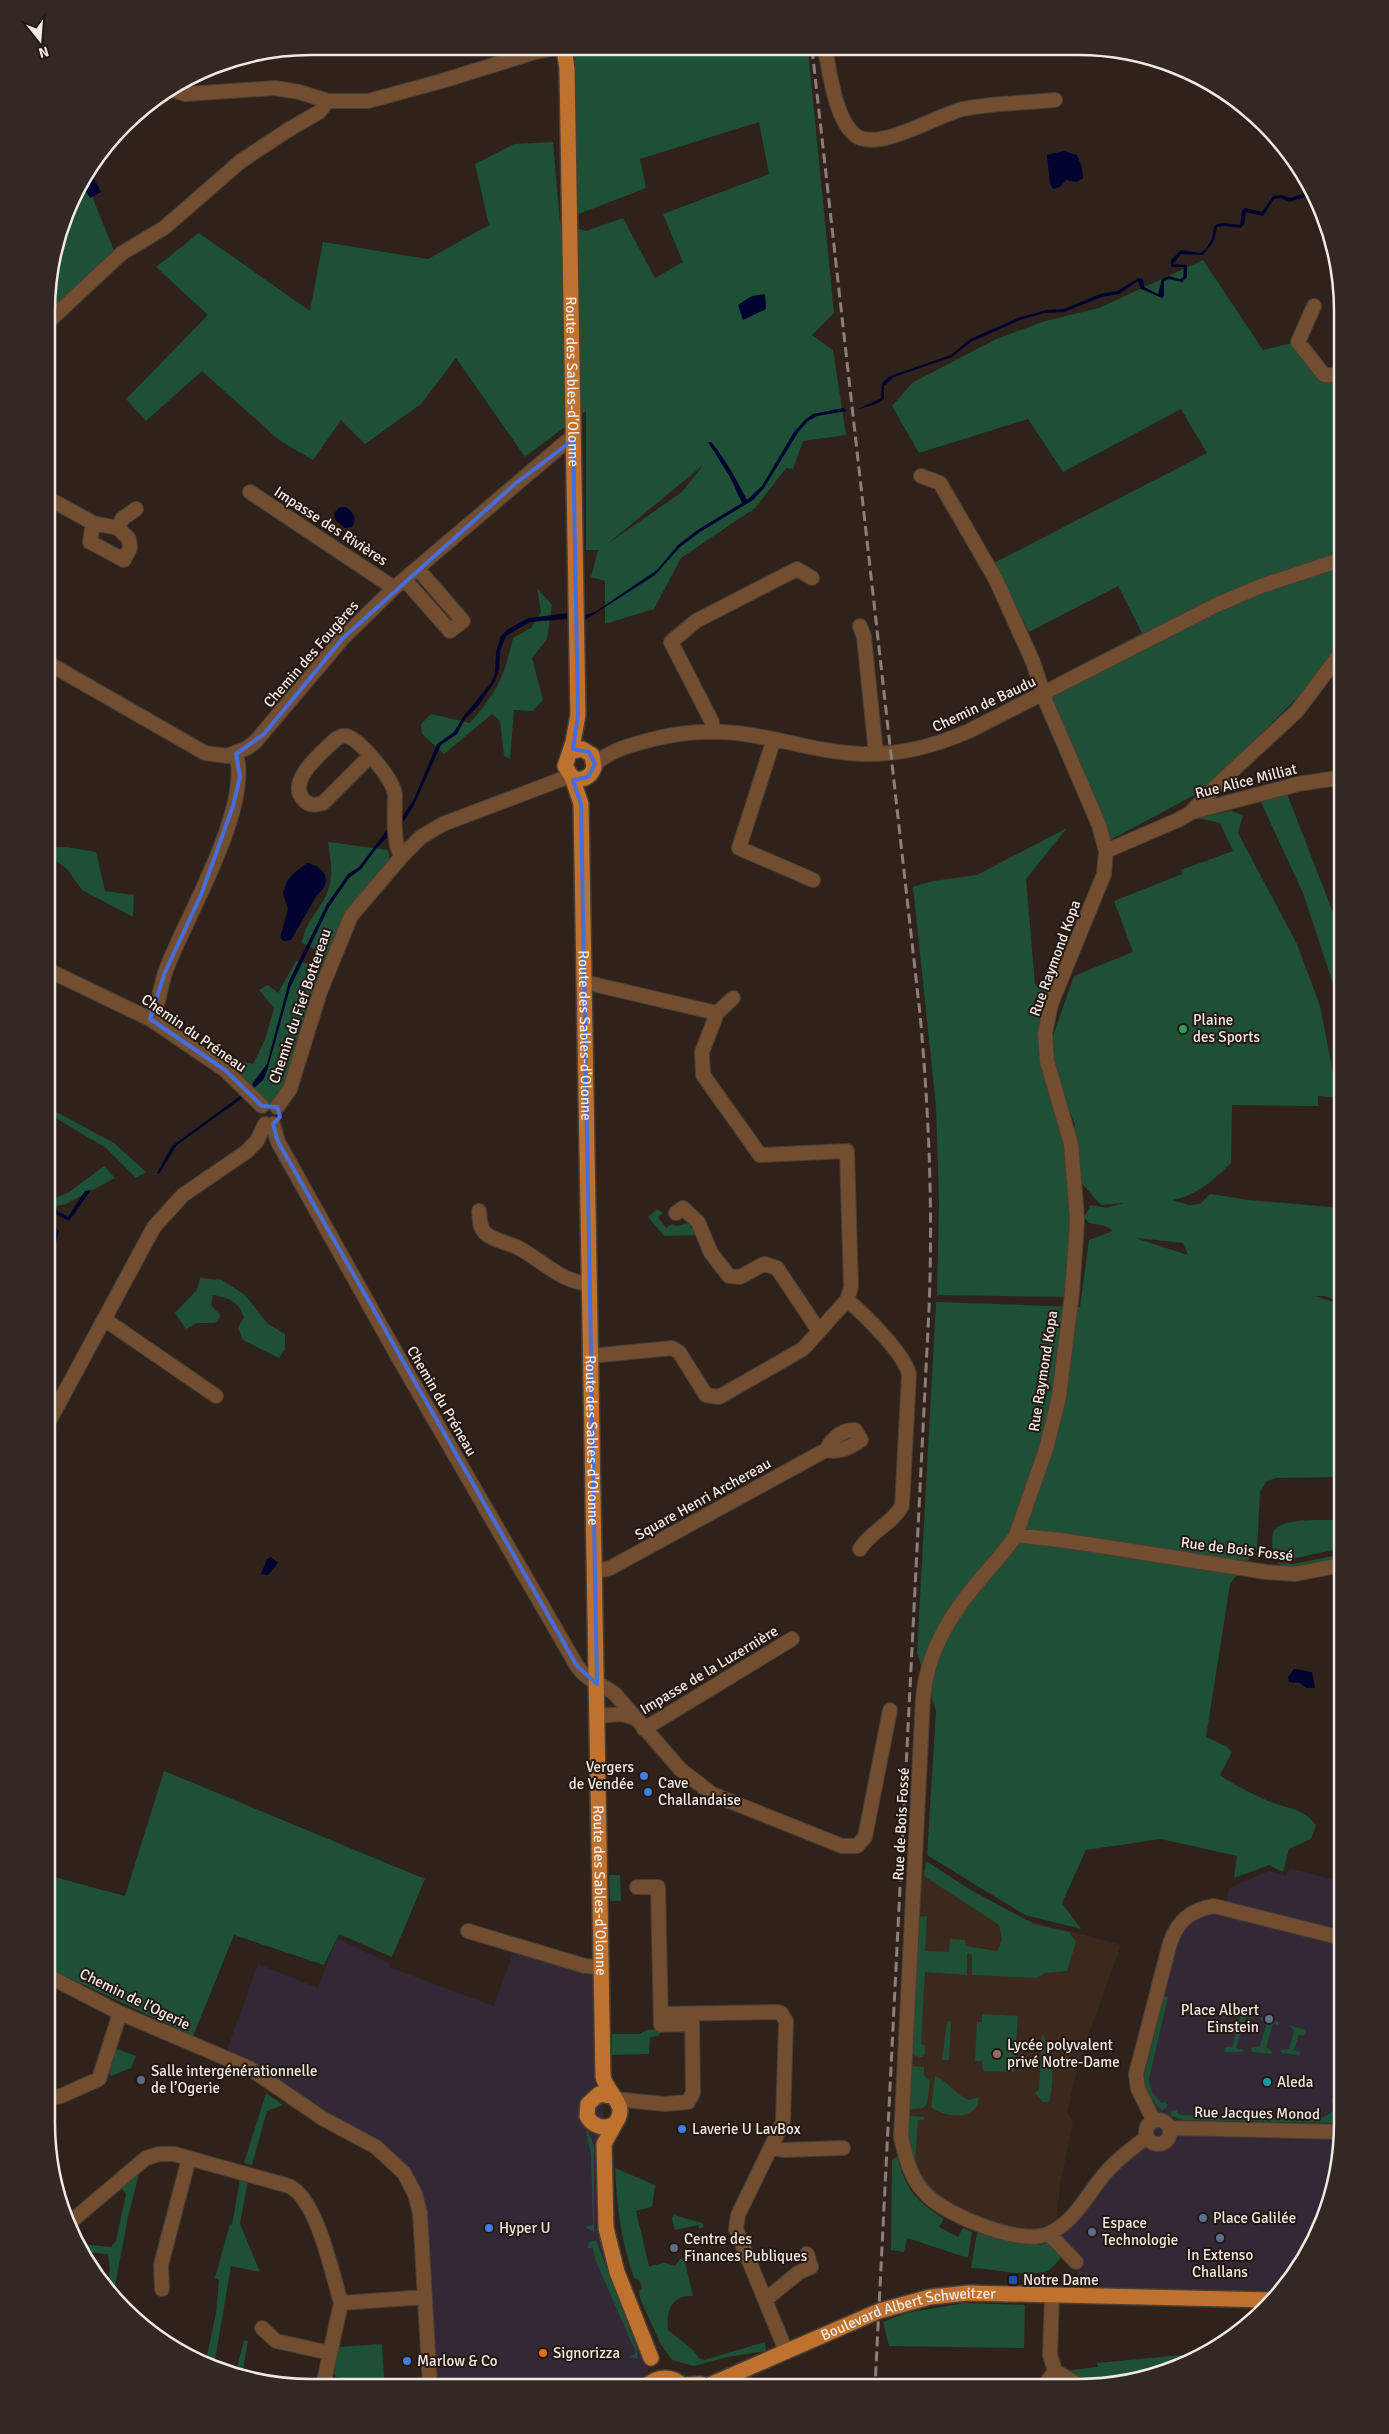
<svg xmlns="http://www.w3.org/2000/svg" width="1389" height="2434" font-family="Signika,sans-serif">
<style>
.commercial{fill:#322836}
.built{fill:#3b291e}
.green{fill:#1e5035;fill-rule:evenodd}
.water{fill:#00032f}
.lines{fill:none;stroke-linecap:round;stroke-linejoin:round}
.minor-casing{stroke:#493e36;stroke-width:16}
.major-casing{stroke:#493e36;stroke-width:18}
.minor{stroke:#724d2f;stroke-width:14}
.major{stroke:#bf712e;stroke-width:15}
.rail{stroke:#8a8079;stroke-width:3;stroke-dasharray:10 5;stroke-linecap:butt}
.marked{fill:none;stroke:#476dda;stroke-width:4;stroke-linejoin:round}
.leisure-dot{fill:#2e9e5b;stroke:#241811;stroke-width:2}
.shop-dot{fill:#3f7fe0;stroke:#241811;stroke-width:2}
.service-dot{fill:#5c6f8a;stroke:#241811;stroke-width:2}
.education-dot{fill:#8d6e63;stroke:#241811;stroke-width:2}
.culture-dot{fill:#0f9aa8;stroke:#241811;stroke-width:2}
.transit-dot{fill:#1a4fb4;stroke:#241811;stroke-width:2}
.food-dot{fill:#e8710a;stroke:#241811;stroke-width:2}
.labels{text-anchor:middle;stroke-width:4;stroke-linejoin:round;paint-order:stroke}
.street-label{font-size:15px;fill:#f0e8e3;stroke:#241811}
.poi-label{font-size:15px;fill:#f0e8e3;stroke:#241811;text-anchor:start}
.rim{fill:none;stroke:#f0e8e3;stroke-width:2.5}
</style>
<rect width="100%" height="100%" fill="#2e221a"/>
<path class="commercial" d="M1289 1868 1342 1882V2141L1323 2224 1288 2284 1281 2291 1078 2289V2260L1047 2231 1066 2219 1132 2144 1150 2119 1130 2076 1168 1930 1187 1909 1226 1902 1229 1888 1269 1871 1286 1876Z
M337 1938 390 1964 389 1967 494 2006 516 1944 601 1967 605 2212 648 2362V2384L646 2387 430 2386 420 2213 400 2167 224 2058 258 1964 318 1988Z"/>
<path class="built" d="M1342 1375V1469H1338V1411Z
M921 1869 981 1912 1016 1917 1121 1945 1078 2064 1067 2113 1073 2121 1060 2185 1057 2221 1046 2226 1016 2229 978 2217 945 2202 928 2186 914 2164 908 2136Z"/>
<path class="green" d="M588 48 808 49 834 313 812 335 833 350 846 435 803 441 793 469 786 468 755 508 681 558 654 609 605 624V581L591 577 598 550H586V411L525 457 456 358 421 404 365 444 341 420 313 460 279 440 202 371 146 421 126 399 208 315 156 267 199 233 310 311 323 242 428 259 489 225 475 164 514 144 553 142 560 223 586 231 623 218 655 278 683 262 663 214 769 174 759 122 640 159 646 188 576 215 573 51ZM702 467 682 492 606 545 702 466Z
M85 179 115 253 48 318V277L74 194Z
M1203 260 1263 350 1293 343 1343 381V638L1306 689 1204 790 1108 841 1051 700 1050 681 1142 633 1118 586 1029 632 994 563 1207 453 1181 409 1063 472 1028 419 919 453 892 406 912 383 996 339 1045 321 1099 308Z
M537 588 552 605 547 639 532 658 543 700 533 711 514 710 510 759 504 756 500 721 492 714 444 754 422 734 421 724 431 714 470 723C498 690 503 680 513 638L531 628 541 612Z
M1287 794 1343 938V1014L1303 893 1260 800Z
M1231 811 1243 815 1238 833 1297 944 1320 1006 1338 1098 1318 1096V1106L1232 1105 1231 1163C1215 1179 1196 1196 1172 1200L1189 1205 1200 1204 1210 1194 1249 1200 1342 1208V1293L1335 1300 1325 1296H1315L1342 1305C1342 1363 1338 1419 1338 1477L1275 1478 1266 1482 1260 1492 1257 1549 1230 1584 1206 1737 1226 1746 1232 1752 1220 1775C1235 1786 1251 1793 1268 1801 1287 1809 1303 1808 1316 1825L1311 1839 1289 1849 1283 1872 1269 1865 1234 1878 1237 1856 1161 1839 1086 1850 1062 1903 1081 1929 1025 1915 927 1855 936 1711 917 1653 936 1302 1080 1307 1089 1240 1113 1231 1105 1226 1089 1223 1084 1217 1091 1205 1106 1208 1124 1203 1101 1205 1077 1178 1075 1125 1052 1064 1050 1044 1074 976 1133 952 1114 901 1182 874 1181 870 1233 851 1220 823 1198 818ZM1138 1238 1183 1243 1188 1255 1138 1239Z
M1067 828 1026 879 1035 985 1050 992 1041 1019 1062 1121 1072 1198 1067 1297 937 1295 939 1201 936 1106 913 887 933 881 977 875Z
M328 842 388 850 390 859 344 915 332 942 277 1108 270 1111 230 1065 235 1060 253 1064 265 1040 274 1008 259 990 268 985 278 993 296 961 319 966 320 951 302 943C304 922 322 909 328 890 334 875 330 857 328 842Z
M48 847H68L96 852 105 891 134 895 133 917 82 890 67 869 48 855Z
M47 1107 114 1143 146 1172 136 1178 106 1148 47 1113Z
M104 1166 115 1178 66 1204 47 1208V1201L68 1193Z
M657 1209 663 1213 658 1217 666 1228 672 1224 677 1226 688 1223 698 1235 664 1236 648 1217Z
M200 1278 222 1280 245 1295 268 1324 285 1334V1349L279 1358 243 1340 238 1328 244 1317C238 1301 230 1298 213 1295L211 1305 221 1316 215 1323H197L186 1329 175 1313 197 1290Z
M1342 1520V1548L1292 1559 1274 1557C1273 1550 1271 1540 1273 1533 1278 1516 1327 1521 1342 1520Z
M1342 1554V1560C1324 1563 1293 1576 1277 1562L1293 1564Z
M164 1771 425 1879 392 1957 339 1934 324 1965 234 1935 193 2036 46 1967 47 1875 125 1896Z
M926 1861 969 1889 1034 1924 1069 1932 1076 1942 1067 1971 1045 1973 1037 1978 972 1975V1955L967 1953V1975L925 1972 921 2044 925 2045V2054L922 2057 915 2056 910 2051 916 1917 927 1916 925 1951 949 1952 950 1939 965 1940 966 1946 997 1951 1002 1940 999 1925 924 1876Z
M609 1875H620L621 1901H610Z
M1164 1996 1168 1997 1149 2079 1152 2092 1161 2103 1166 2102 1168 2105 1162 2111 1146 2091 1144 2077Z
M1234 2011 1250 2014 1253 2019 1246 2017 1236 2048 1244 2050 1243 2052H1224L1225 2047H1232L1240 2016 1234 2013Z
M982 2014 1018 2016 1014 2072 983 2071 982 2061H975L977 2022H982Z
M1261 2017 1279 2022V2025L1273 2024 1266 2047 1272 2051 1271 2054 1252 2052 1251 2048 1260 2046 1266 2025V2022L1260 2020Z
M947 2021 951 2022 949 2060H942Z
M1289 2025 1306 2030 1304 2036 1299 2035 1294 2050 1301 2052 1299 2055 1282 2053 1280 2050 1289 2049 1294 2031Z
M665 2029 658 2036 650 2037 649 2054 612 2055V2034H640L646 2030Z
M1042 2033C1053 2055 1055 2078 1049 2102H1043L1035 2093 1039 2090Z
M114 2048 136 2056 131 2068 111 2076 107 2068Z
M914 2066 924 2067V2075L930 2081 927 2103 923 2108 911 2109 907 2103 909 2069Z
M935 2076C945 2079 956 2095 969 2100L979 2097C977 2122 946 2118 931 2107Z
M266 2093 283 2105 267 2111 252 2165 244 2163Z
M1178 2109 1177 2113 1182 2115 1313 2119 1324 2117 1335 2110 1342 2116V2123L1183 2120 1172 2116 1170 2112Z
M911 2116 924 2117V2120H918L915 2163 907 2152 906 2119Z
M588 2131 594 2146V2232L585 2227 593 2225 591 2155 586 2132Z
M897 2156C906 2190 915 2200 944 2219L939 2227 958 2237 963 2228 972 2232 968 2258 907 2238 904 2252 891 2250 892 2160Z
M615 2168 655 2185 652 2207 636 2211 649 2266 665 2263 675 2266 680 2259 684 2258 693 2296C671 2295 666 2311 668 2330L693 2350 700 2359 704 2360 765 2342 766 2351 727 2357 694 2366 672 2360 660 2343 640 2298 639 2291 642 2287 639 2280 634 2278C621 2240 617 2208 615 2168Z
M140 2170 128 2217 113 2296 107 2288 110 2270 108 2254 82 2252 75 2237 80 2244 111 2247 116 2241 126 2194 120 2187Z
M240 2179 248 2181 240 2224 260 2272 231 2266 215 2360 220 2368 236 2372 244 2340 248 2341 242 2375 194 2361 183 2353 206 2360 216 2313 219 2280 215 2278 230 2224 232 2225Z
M674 2215 702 2223 704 2227 699 2229 698 2225 675 2230 672 2218Z
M977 2233 1041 2245 1051 2242 1065 2252C1060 2258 1055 2266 1049 2270 1031 2279 992 2268 971 2268Z
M596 2240 637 2349 638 2359 630 2357 636 2353 595 2259 593 2248H587L589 2242Z
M964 2303 1025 2305 1024 2348 889 2346 883 2322 906 2313Z
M382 2344 384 2379 353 2381 336 2377 332 2369 336 2347Z
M1204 2353 1169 2371 1122 2375 1120 2381 1095 2385 1064 2371 1098 2367 1097 2363Z"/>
<path class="water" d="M1064 151 1077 155 1082 167 1083 178 1077 182 1066 180 1060 187 1053 189 1050 184 1047 155Z
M93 177 101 192 90 198 81 183Z
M1311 191 1313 194 1289 202 1281 198 1274 199 1263 216 1246 212 1244 224 1241 228 1225 226 1217 227 1214 241 1203 255 1181 254 1173 264 1187 265V277L1182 282 1169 279 1164 281V296L1162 298 1141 289 1138 281 1119 294 1102 297 1064 312 1044 313 1020 320 971 342 952 357 894 377 884 386V399L876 404 856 410 881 398 882 383 890 376 951 355 970 339 1020 317 1047 310 1064 309 1100 294 1117 291 1139 278 1143 279 1144 287 1158 294 1162 279 1169 276 1179 279 1183 278 1184 267H1171V260L1181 250 1200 253 1206 249 1212 239 1214 227 1217 224 1225 223 1240 225 1242 211 1245 208 1262 212 1273 196 1282 195 1290 198Z
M765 294 766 309 743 320 738 305 752 296Z
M843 408 847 411 817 416 808 421 799 431 764 488 753 500 700 532 680 547 655 575 585 620V615L595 612 657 570 678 545 699 529 742 503 730 477 708 442H711C727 461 736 479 747 500L762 486 794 432 806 419 813 414Z
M340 507H346C354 513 357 518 352 527L345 528 335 520 334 513Z
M569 613V619L530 622 506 636 500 651 499 669 495 681 479 705 465 719 457 734 441 745 413 807 399 828 398 823 414 799 437 744 454 732 463 717 491 683 495 673 496 652 501 636 507 630 528 618Z
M390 826 392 832 376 849 361 869 349 878 329 907 290 988 267 1071 263 1080 254 1088 252 1084 267 1064 289 981 327 904 348 874 359 867Z
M307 863C326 867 333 882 317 895L291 940 284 941 280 938 288 909 283 893 287 881 295 872Z
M243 1094 245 1096 177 1145 159 1174 157 1173 172 1146Z
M91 1190 69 1221 53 1213H47V1210L52 1208 68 1217 85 1191Z
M47 1227H55L59 1231 55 1247 47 1246Z
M271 1557 278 1563 268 1575 261 1574 267 1559Z
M1294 1669 1312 1672 1315 1688H1306L1300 1683 1289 1682 1288 1677Z"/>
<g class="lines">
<g class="minor-casing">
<path id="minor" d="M825 49C830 73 835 119 855 135 877 153 937 115 963 109 993 103 1025 103 1055 100
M171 90 186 94 275 88 299 92 328 101H368L442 81 535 52 557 48
M1314 306 1298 342 1324 375H1343
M48 322 122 253 164 228 241 161 288 130 319 112 328 101
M921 476 940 483 996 580 1033 662 1046 702 1099 825 1106 851 1104 874 1051 1004 1045 1033 1047 1061 1071 1144 1077 1218 1076 1238 1072 1293 1059 1397 1046 1449 1016 1535
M250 492 394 588
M48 498 93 523 118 528 129 539 130 548 124 560 90 542 93 523
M118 528 122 519 136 509
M405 580 450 631 463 621 418 569
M860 626 864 637 876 754
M48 663 205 753 227 756 247 748 255 742 343 638 394 588 567 441 573 440
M712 732V722L671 642 696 621 797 569 812 578
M774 739 739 848 813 880
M369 757 323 803C316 805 311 806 305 801 284 782 323 752 336 739 340 737 343 735 347 736 361 741 394 780 395 795 395 809 392 846 402 856
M595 764C610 751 627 746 646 741 675 733 706 730 736 733 778 737 820 753 863 754 901 755 934 746 969 731L1214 606 1261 586 1343 559
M1192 811 1215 787 1297 711 1343 650
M1106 851 1178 820 1192 812 1298 784 1331 779 1343 780
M48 970 150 1019 225 1070 262 1106
M584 982 717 1013 702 1052 703 1075 760 1155 847 1151 851 1287 847 1300 803 1349 719 1397 706 1395 679 1352 672 1348 590 1356
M717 1013 733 998
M150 1019C161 1002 160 982 168 965 188 914 252 806 236 754
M277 1107 290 1089 320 992 351 916 402 856 421 837 443 824 570 776
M273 1124 278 1142 401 1362 577 1666C587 1681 601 1683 615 1694L680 1769 712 1794 842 1846H857L865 1837 890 1710
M479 1211C480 1218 479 1227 485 1233 492 1240 508 1243 517 1247 542 1260 559 1281 589 1284
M676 1213 683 1208 698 1222 711 1253 729 1276 740 1277 764 1264 777 1268 819 1331
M847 1300C863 1313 906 1355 909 1375L902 1506C891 1525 871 1531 860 1549
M104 1319 216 1396
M47 1425 154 1227 183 1195 246 1152 257 1141 265 1124
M594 1572 610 1568 826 1450C832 1439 840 1430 855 1430L861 1440C849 1448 840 1453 826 1450
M598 1716 622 1714 634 1718
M644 1729 792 1639
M637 1887H658L661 2025 692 2024
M468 1931 585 1966 601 1967
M46 1975 120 2013 249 2068 322 2118 376 2147 404 2173 415 2194 420 2213 430 2386
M661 2014 777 2012 781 2013 786 2021 783 2122 738 2215 736 2229 786 2351
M46 2098 61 2096 99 2079 120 2013
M615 2099 665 2104 688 2102 693 2093 692 2017
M1340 2101 1342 2104
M1146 2132a12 12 0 1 1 24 0a12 12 0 1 1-24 0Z
M1154 2121 1138 2089 1136 2074 1170 1943C1178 1920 1191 1910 1214 1906L1342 1938
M1170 2128 1342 2132
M1147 2137C1135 2146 1122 2156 1112 2166 1090 2187 1079 2219 1050 2233 1022 2247 948 2216 927 2195 910 2179 906 2158 901 2137L923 1698C927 1650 951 1614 982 1577 994 1563 1006 1551 1016 1535L1068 1541 1266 1572 1295 1574 1342 1565
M771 2147 783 2150 843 2148
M68 2224 146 2158 159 2154H174L289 2186C317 2199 332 2273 341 2303L425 2297
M1049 2234 1076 2262
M162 2289 161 2265 189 2158
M765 2300 798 2273 811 2267 807 2254
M262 2328 276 2341 330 2353
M1055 2371 1082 2387
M323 2386 341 2303
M1047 2388 1049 2379 1055 2371 1050 2355 1052 2295"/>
</g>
<g class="major-casing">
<g id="major">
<path id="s1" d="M564 48 567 69 578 715 573 742 565 766 572 777C581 782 590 778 594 768L592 755 582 749 570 752"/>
<path id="s2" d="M572 777 581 804 603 2077C606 2088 621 2103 620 2111 619 2131 595 2132 587 2116L588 2104 599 2094 612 2096"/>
<path d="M615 2124 604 2144 606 2228 617 2272 651 2358"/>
<path id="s3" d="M683 2385 701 2384 707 2386 879 2311 930 2297 968 2293 1271 2300"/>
<path d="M646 2387C657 2375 673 2375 684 2387"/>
</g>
</g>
<use href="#minor" class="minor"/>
<use href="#major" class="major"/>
<path class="rail" d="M812 49 920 1014C929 1114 933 1209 929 1309L875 2387"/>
</g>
<path class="marked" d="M573 440 578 715 573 749 589 752 595 764 588 777 573 780 581 804 597 1684 577 1666 278 1142 273 1124 280 1117 277 1107 262 1106 225 1070 150 1019 165 972 201 895 233 806 240 777 236 754 264 734 343 638 516 483Z"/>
<circle class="leisure-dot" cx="1183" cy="1029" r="5"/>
<g class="shop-dot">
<circle cx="644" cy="1776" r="5"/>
<circle cx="648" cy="1792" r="5"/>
<circle cx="682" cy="2129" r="5"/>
<circle cx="489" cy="2228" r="5"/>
<circle cx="407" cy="2361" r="5"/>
</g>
<g class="service-dot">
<circle cx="1269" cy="2019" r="5"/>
<circle cx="141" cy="2080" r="5"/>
<circle cx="1203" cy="2218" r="5"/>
<circle cx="1092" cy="2232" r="5"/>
<circle cx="1220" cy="2238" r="5"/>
<circle cx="674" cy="2248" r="5"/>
</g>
<circle class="education-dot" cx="997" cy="2054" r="5"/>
<circle class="culture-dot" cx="1267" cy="2082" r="5"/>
<rect class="transit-dot" x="1008" y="2275" width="10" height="10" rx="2.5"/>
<circle class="food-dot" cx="543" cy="2353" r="5"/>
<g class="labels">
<g class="street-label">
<text dy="5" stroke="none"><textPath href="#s1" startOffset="334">Route des Sables-d'Olonne</textPath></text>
<text transform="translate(331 526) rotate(33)" y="5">Impasse des Rivières</text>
<text transform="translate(311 654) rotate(-49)" y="5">Chemin des Fougères</text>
<text transform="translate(984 704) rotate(-25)" y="5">Chemin de Baudu</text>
<text transform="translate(1246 781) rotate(-14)" y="5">Rue Alice Milliat</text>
<text transform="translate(1055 958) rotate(-70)" y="5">Rue Raymond Kopa</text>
<text transform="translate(300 1006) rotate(-71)" y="5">Chemin du Fief Bottereau</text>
<text transform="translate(194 1033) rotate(35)" y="5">Chemin du Préneau</text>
<text dy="5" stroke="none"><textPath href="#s2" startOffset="260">Route des Sables-d'Olonne</textPath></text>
<text transform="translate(1043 1371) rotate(-81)" y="5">Rue Raymond Kopa</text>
<text transform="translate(442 1401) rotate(60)" y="5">Chemin du Préneau</text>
<text dy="5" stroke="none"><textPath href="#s2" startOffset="665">Route des Sables-d'Olonne</textPath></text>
<text transform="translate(703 1499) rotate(-29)" y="5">Square Henri Archereau</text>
<text transform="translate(1237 1549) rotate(7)" y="5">Rue de Bois Fossé</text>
<text transform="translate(709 1670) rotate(-31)" y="5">Impasse de la Luzernière</text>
<text transform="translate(901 1824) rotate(-87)" y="5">Rue de Bois Fossé</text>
<text dy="5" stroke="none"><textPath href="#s2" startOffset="1115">Route des Sables-d'Olonne</textPath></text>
<text transform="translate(135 1999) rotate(26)" y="5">Chemin de l'Ogerie</text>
<text transform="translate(1257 2113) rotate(1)" y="5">Rue Jacques Monod</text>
<text dy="5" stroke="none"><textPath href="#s3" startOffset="240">Boulevard Albert Schweitzer</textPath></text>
</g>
<g class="poi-label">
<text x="1193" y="1025">Plaine<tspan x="1193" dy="17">des Sports</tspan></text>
<text x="634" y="1772" text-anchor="end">Vergers<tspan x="634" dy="17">de Vendée</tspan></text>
<text x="658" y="1788">Cave<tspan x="658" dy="17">Challandaise</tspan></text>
<text x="1259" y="2015" text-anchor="end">Place Albert<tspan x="1259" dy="17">Einstein</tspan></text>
<text x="1007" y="2050">Lycée polyvalent<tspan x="1007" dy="17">privé Notre-Dame</tspan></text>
<text x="151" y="2076">Salle intergénérationnelle<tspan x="151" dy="17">de l’Ogerie</tspan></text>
<text x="1277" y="2087">Aleda</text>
<text x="692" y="2134">Laverie U LavBox</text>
<text x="1213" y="2223">Place Galilée</text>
<text x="1102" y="2228">Espace<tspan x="1102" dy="17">Technologie</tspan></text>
<text x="499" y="2233">Hyper U</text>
<text x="684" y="2244">Centre des<tspan x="684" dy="17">Finances Publiques</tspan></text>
<text x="1220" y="2260" text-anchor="middle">In Extenso<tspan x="1220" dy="17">Challans</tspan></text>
<text x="1023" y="2285">Notre Dame</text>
<text x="553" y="2358">Signorizza</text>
<text x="417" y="2366">Marlow &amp; Co</text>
</g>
</g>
<path d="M0 0H1389V2434H0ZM311 55H1078A256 256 0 0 1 1334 311V2123A256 256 0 0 1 1078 2379H311A256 256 0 0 1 55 2123V311A256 256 0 0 1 311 55Z" fill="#342922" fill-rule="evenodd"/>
<path class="rim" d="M311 55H1078A256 256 0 0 1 1334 311V2123A256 256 0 0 1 1078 2379H311A256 256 0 0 1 55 2123V311A256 256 0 0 1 311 55Z"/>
<g transform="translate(40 40) rotate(163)" stroke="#241811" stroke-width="4" paint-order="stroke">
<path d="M0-4L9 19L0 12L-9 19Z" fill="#f0e8e3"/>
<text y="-8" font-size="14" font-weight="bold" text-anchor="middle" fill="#f0e8e3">N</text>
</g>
</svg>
